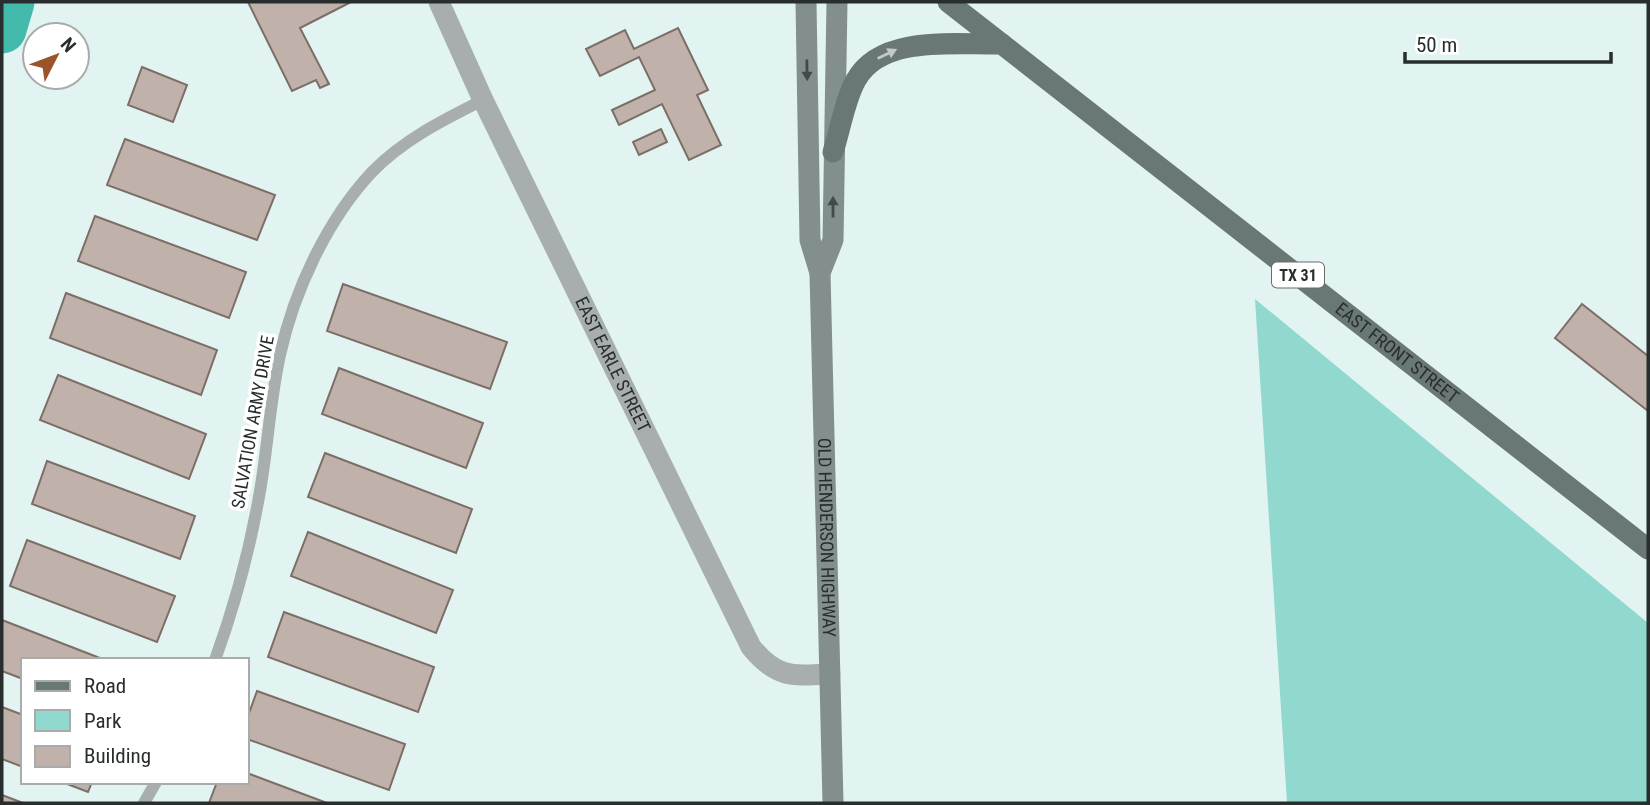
<svg xmlns="http://www.w3.org/2000/svg" width="1650" height="805" font-family="'Roboto Condensed',sans-serif">
<style>
.green{fill:#91d9ce}
.lines{fill:none;stroke-linecap:round;stroke-linejoin:round}
.river{stroke:#43baac;stroke-width:49}
.building{fill:#c0b2aa;stroke:#7c6e67;stroke-width:2}
.lane{stroke:#a7aead;stroke-width:12}
.street{stroke:#a7aead;stroke-width:21}
.secondary{stroke:#838f8d;stroke-width:21}
.primary{stroke:#6a7875;stroke-width:21}
.oneway{fill:#c3c9c8}
.oneway2{fill:#434b4a}
.labels{text-anchor:middle;stroke-width:7;stroke-linejoin:round;paint-order:stroke}
.shield{fill:#fff;stroke:#686d6c;stroke-width:2}
.shield-label{font-size:16px;font-weight:bold;fill:#272e2d}
.street-label{font-size:18px;fill:#272e2d;stroke:#fff}
</style>
<rect width="100%" height="100%" fill="#e2f4f1"/>
<path class="green" d="M1255 299 1648 623V803H1287Z"/>
<g class="lines">
<path class="river" d="M2 29 10 2"/>
</g>
<path class="building" d="M248 2H351L300 28 329 84 320 88 316 80 292 91Z
M678 28 708 90 697 95 721 145 689 160 662 104 619 125 612 110 655 90 639 57 600 76 586 49 625 30 634 49Z
M142 67 187 85 173 122 128 105Z
M661 129 667 142 639 155 633 142Z
M125 139 275 195 257 240 107 185Z
M95 216 246 272 229 318 78 261Z
M343 284 507 342 490 389 327 331Z
M66 293 217 350 201 395 50 338Z
M1582 304 1648 356V411L1555 338Z
M339 368 483 423 466 468 322 414Z
M58 375 206 434 189 479 40 420Z
M325 453 472 509 456 553 308 497Z
M47 461 195 516 180 559 32 504Z
M308 532 453 590 436 633 291 576Z
M27 540 175 596 157 642 10 586Z
M284 612 434 667 418 712 268 657Z
M2 620 105 660H23V679L2 671Z
M257 691 405 744 389 790 247 739V719Z
M2 707 23 715V767L2 759Z
M247 773 327 803H209L217 782H247Z
M62 782H92L88 792Z
M2 795 23 803H2Z"/>
<g class="lines">
<path class="lane" d="M215 660C235 605 250 549 260 491 268 446 270 400 280 355 294 291 327 220 372 172 403 140 443 120 483 100
M144 803 156 782"/>
<path class="street" id="s1" d="M439 2 483 100 751 647C776 678 792 676 830 674"/>
<g class="secondary">
<path id="s2" d="M806 2 810 240 820 273 833 803"/>
<path d="M820 273 833 240 837 2"/>
</g>
<g class="primary">
<path id="s3" d="M948 2 1648 549"/>
<path d="M833 152C840 131 845 99 856 80 881 34 958 45 1002 44"/>
</g>
</g>
<defs><path id="oneway-solid" d="M-6-.8H1V-3.2L6.5 0L1 3.2V.8H-6Z" transform="scale(1.75)"/></defs>
<use class="oneway" href="#oneway-solid" transform="translate(887 54) rotate(-26)"/>
<g class="oneway2">
<use href="#oneway-solid" transform="translate(807 70) rotate(89)"/>
<use href="#oneway-solid" transform="translate(833 207) rotate(-90)"/>
</g>
<g class="labels">
<rect class="shield" x="1272" y="262.5" width="52" height="25" rx="5"/>
<g class="shield-label">
<text x="1298" y="281">TX 31</text>
</g>
<g class="street-label">
<text dy="6" stroke="none"><textPath href="#s3" startOffset="570">EAST FRONT STREET</textPath></text>
<text dy="6" stroke="none"><textPath href="#s1" startOffset="402">EAST EARLE STREET</textPath></text>
<text transform="translate(253 422) rotate(-80)" y="6">SALVATION ARMY DRIVE</text>
<text dy="6" stroke="none"><textPath href="#s2" startOffset="537">OLD HENDERSON HIGHWAY</textPath></text>
</g>
</g>
<rect width="1650" height="805" fill="none" stroke="#272e2d" stroke-width="7"/>
<rect x="21" y="658" width="228" height="126" fill="#ffffff" stroke="#a9abab" stroke-width="2"/>
<rect x="35" y="681" width="35" height="10" fill="#6a7875" stroke="#a9abab" stroke-width="2"/>
<text x="84" y="693" font-size="21" fill="#272e2d">Road</text>
<rect x="35" y="710" width="35" height="21" fill="#91d9ce" stroke="#a9abab" stroke-width="2"/>
<text x="84" y="728" font-size="21" fill="#272e2d">Park</text>
<rect x="35" y="746" width="35" height="21" fill="#c0b2aa" stroke="#a9abab" stroke-width="2"/>
<text x="84" y="763" font-size="21" fill="#272e2d">Building</text>
<g transform="translate(56 56) rotate(48)"><circle r="33" fill="#ffffff" stroke="#a9abab" stroke-width="2"/>
<path d="M0-5L12 26L0 18L-12 26Z" fill="#9a542a"/>
<text y="-10" font-size="19" font-weight="bold" text-anchor="middle" fill="#272e2d">N</text>
</g>
<path d="M1405 52v10h206v-10" fill="none" stroke="#272e2d" stroke-width="3.5"/>
<text x="1416" y="52" font-size="21" fill="#272e2d" stroke="#ffffff" stroke-width="5" paint-order="stroke">50 m</text>
</svg>
